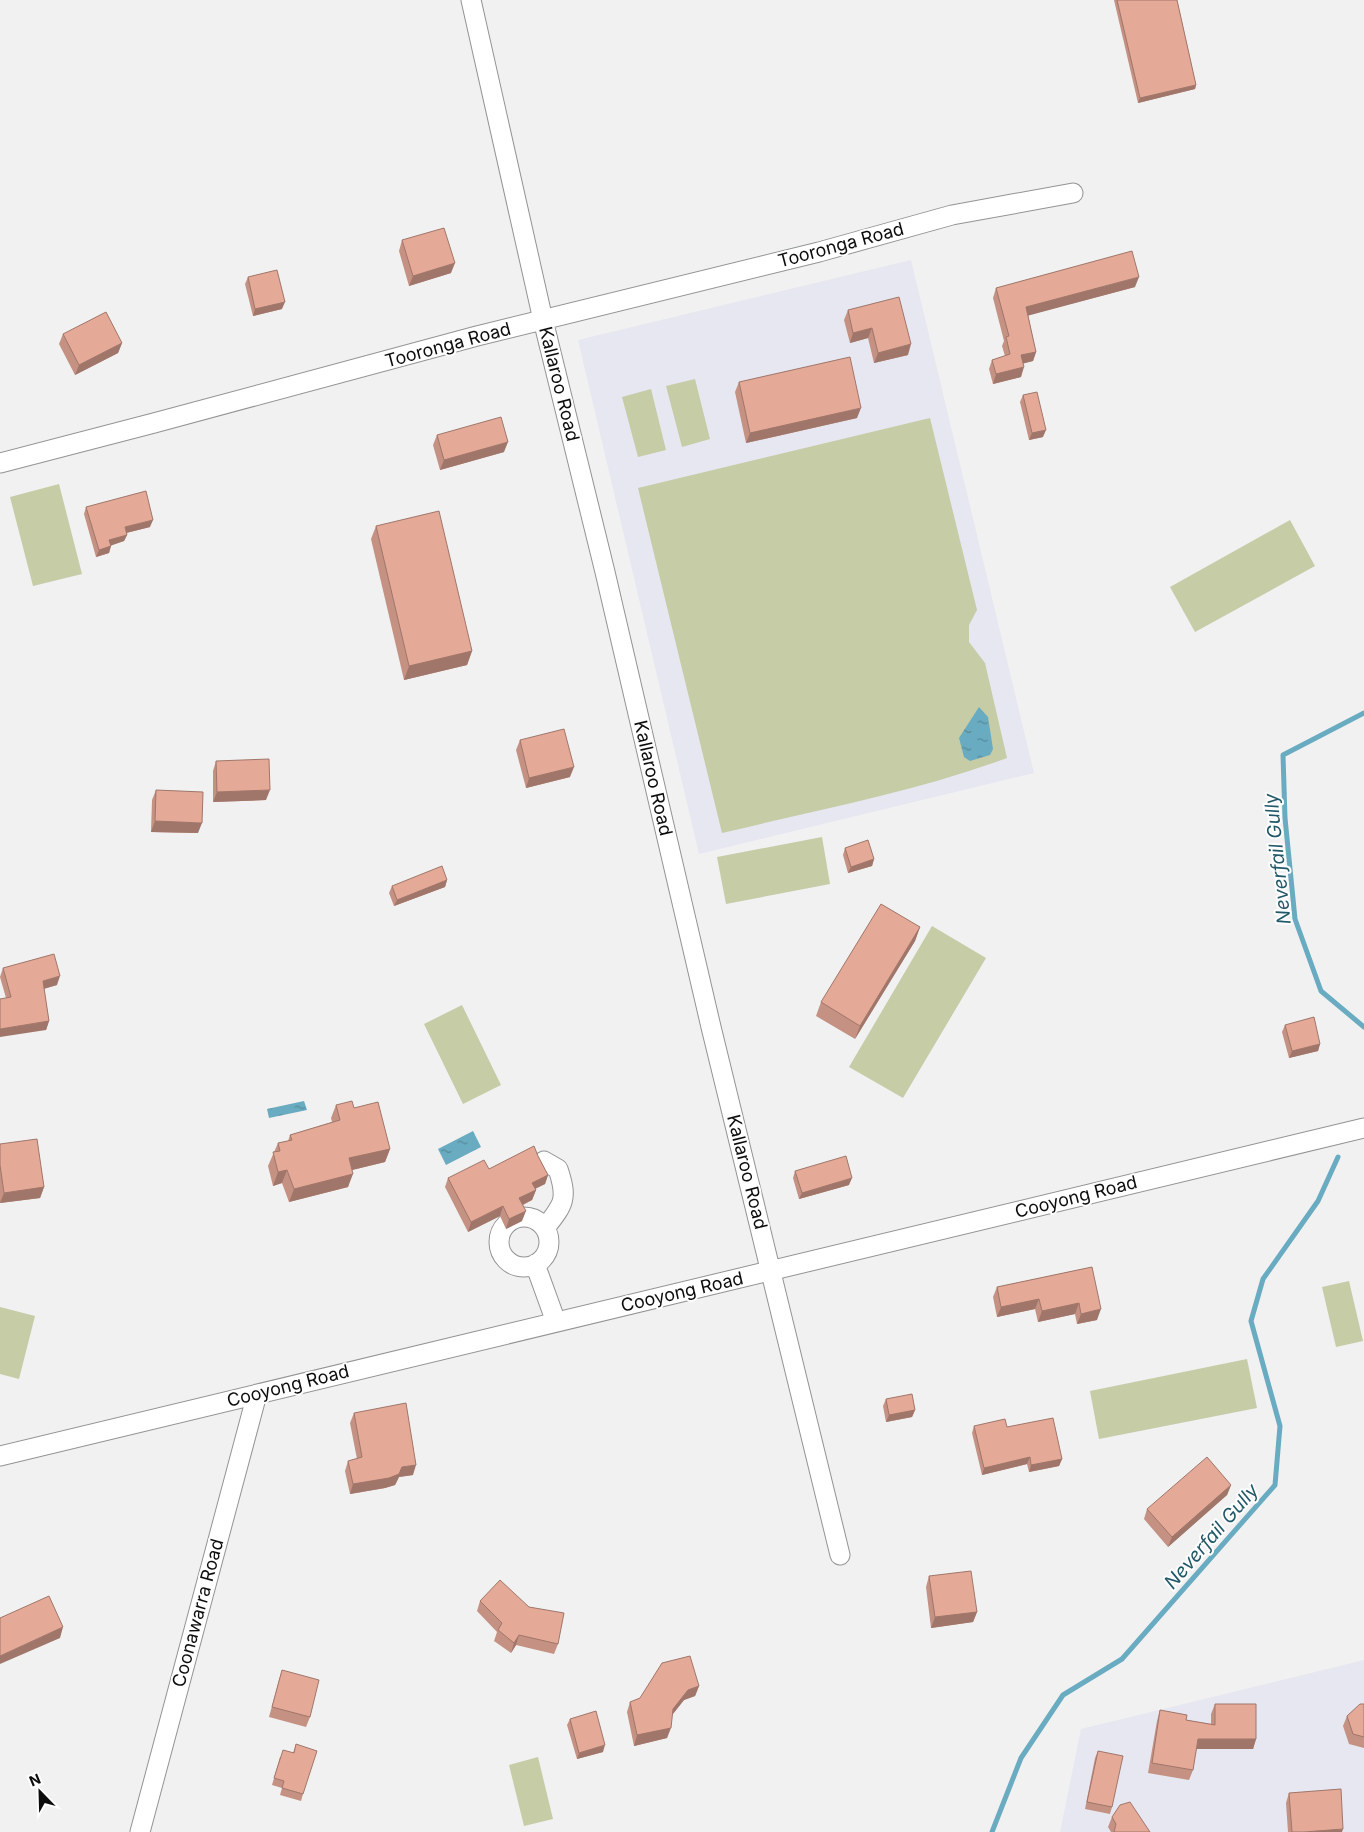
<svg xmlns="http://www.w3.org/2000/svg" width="1364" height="1832" font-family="Inter,sans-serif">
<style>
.built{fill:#e6e7f0}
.green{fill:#c5cca6}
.water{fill:url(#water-ripples)}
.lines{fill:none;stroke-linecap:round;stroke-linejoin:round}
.stream{stroke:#69abc0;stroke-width:5}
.minor-casing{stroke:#929394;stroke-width:21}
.minor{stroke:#fff;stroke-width:19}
.wall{fill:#c49182}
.shaded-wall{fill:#a0766a}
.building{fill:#e4a997;stroke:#a0766a}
.labels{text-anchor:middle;stroke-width:4;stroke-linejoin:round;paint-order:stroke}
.street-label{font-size:18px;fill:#0c0c0d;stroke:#fefeff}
.water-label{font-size:19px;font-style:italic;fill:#215868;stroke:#fefeff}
</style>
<defs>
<pattern id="water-ripples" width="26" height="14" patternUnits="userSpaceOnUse" patternTransform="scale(1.25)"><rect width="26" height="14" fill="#69abc0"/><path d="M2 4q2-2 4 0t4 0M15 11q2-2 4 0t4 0" fill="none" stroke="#558a9a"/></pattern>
</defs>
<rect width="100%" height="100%" fill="#f1f1f2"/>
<path class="built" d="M911 260 1034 773 699 854 578 340Z
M1364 1660V1832H1060L1081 1729Z"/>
<path class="green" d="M695 379 710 439 682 447 666 386Z
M651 389 666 450 638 457 622 397Z
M930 418 977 610 969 625V642L985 663 1007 758C915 792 817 810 722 833L638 488Z
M59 484 82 574 33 586 10 497Z
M1290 520 1315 566 1195 632 1170 587Z
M822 837 830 884 726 904 717 857Z
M932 926 986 958 903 1098 849 1067Z
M462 1005 501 1085 463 1104 424 1024Z
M1349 1281 1363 1341 1336 1347 1322 1287Z
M0 1307 35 1316 19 1379 0 1374Z
M1247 1359 1257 1408 1099 1439 1090 1391Z
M538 1757 553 1819 524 1826 509 1765Z"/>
<path class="water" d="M979 707 988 717 993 749 990 755 970 761 964 757 959 738Z
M304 1101 307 1110 269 1118 267 1109Z
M473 1131 481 1147 446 1165 438 1149Z"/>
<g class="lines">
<path class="stream" d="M1364 713 1283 755 1285 818 1295 919 1321 991 1364 1027
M992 1832 1021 1758 1063 1695 1122 1659 1275 1485 1280 1426 1251 1321 1263 1279 1318 1201 1338 1157"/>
<g class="minor-casing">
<path id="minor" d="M471 0 543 320 605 572 711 1027 840 1555
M0 463 154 423 477 336 819 252 952 215 1073 193
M544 1161 558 1169C568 1199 564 1204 545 1228
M499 1242a25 25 0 1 1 50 0a25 25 0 1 1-50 0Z
M535 1264 556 1322
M0 1456 1364 1128
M140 1832 257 1394"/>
</g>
<use href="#minor" class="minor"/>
</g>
<path class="wall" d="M1114 0H1177L1196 85 1195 89 1138 103Z
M402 240 451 273 409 286 399 251Z
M248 277 282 309 253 316 245 284Z
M1135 287 1028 315 1036 352 1033 361 1023 363 1021 377 993 384 989 369 992 360 1005 356 1002 346 1004 341 993 298 996 288Z
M848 310 908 355 874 363 868 338 850 343 844 320Z
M63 334 122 343 118 353 75 375 59 344Z
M739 382 857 418 746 443 735 392Z
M1023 395 1043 437 1029 440 1020 402Z
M437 435 504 452 440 470 433 445Z
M86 507 150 527 126 533 127 535 124 541 111 545 109 553 96 557 84 514Z
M376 526 472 651 467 665 404 680 371 539Z
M520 740 570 777 526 788 516 750Z
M216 761 266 800 213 802V771Z
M156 790 198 833 151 832 152 800Z
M845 848 874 859 872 866 848 873 843 855Z
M447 880 445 887 394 906 389 893 392 886Z
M920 927 915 941 855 1039 816 1016 821 1002Z
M3 968 57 985 44 989 49 1021 46 1030 6 998 0 977Z
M1285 1025 1320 1044 1318 1051 1289 1058 1282 1032Z
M336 1105 354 1108 390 1149 385 1162 352 1170 348 1187 289 1202 282 1183 273 1186 268 1166 278 1143 288 1141 290 1135 332 1122 331 1118Z
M0 1144 44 1187 40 1198 0 1203Z
M538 1156 548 1175 545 1184 535 1189 536 1190 532 1200 523 1205 522 1221 506 1229 500 1216 468 1232 445 1187 448 1178 489 1169Z
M795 1171 849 1185 799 1199 793 1178Z
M1092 1267 1097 1320 1077 1324 1075 1314 1038 1322 1035 1309 997 1317 993 1297 997 1287Z
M886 1399 915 1410 912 1417 886 1422 883 1406Z
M354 1413 413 1475 399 1477 395 1485 385 1488 350 1494 345 1471 348 1461 357 1459 350 1423Z
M974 1426 1062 1459 1059 1466 1029 1472 1027 1464 982 1475 972 1433Z
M1231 1485 1227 1495 1168 1547 1144 1519 1147 1509Z
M929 1576 977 1612 973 1622 931 1628 926 1587Z
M480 1601 558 1644 554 1654 516 1645 511 1653 494 1641 497 1632 477 1611Z
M282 1670 310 1717 306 1727 269 1717 279 1680Z
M699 1686 695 1696 684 1700 672 1715 667 1738 634 1746 627 1712 630 1702Z
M1215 1704 1256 1739 1253 1749H1196L1193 1770 1189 1780 1148 1773 1157 1721 1160 1710 1186 1720 1211 1724V1714Z
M1364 1704V1748L1349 1744 1343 1726 1347 1716Z
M570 1719 603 1752 577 1759 567 1725Z
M296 1744 303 1794 301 1801 280 1795 282 1788 272 1785 280 1757 293 1753Z
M1098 1751 1112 1807 1110 1814 1085 1809 1095 1758Z
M1289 1793 1342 1832H1288L1286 1803Z
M1112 1817 1150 1832H1111L1108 1827Z"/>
<path class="shaded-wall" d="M1196 85 1195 89 1138 103 1140 98Z
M455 263 451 273 409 286 413 276Z
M1139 277 1135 287 1023 317 1026 307Z
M285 302 282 309 253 316 255 309Z
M872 328 868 338 850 343 853 333Z
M122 343 118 353 75 375 79 365Z
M911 344 908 355 874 363 878 353Z
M1036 352 1033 361 1018 365 1021 355Z
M1024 367 1021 377 993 384 996 374Z
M861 408 857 418 746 443 750 433Z
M1046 430 1043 437 1029 440 1032 433Z
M508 442 504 452 440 470 444 460Z
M153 520 150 527 122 534 125 527Z
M127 535 124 541 107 547 109 540Z
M111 546 109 553 96 557 99 550Z
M472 651 467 665 404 680 409 666Z
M574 767 570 777 526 788 529 778Z
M270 790 266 800 213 802 217 792Z
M155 821 202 823 198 833 151 832Z
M874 859 872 866 848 873 851 867Z
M447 880 445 887 394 906 397 900Z
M920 927 915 941 855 1039 860 1026Z
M60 976 57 985 39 990 43 981Z
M49 1021 46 1030 0 1037V1029Z
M1320 1044 1318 1051 1289 1058 1292 1051Z
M390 1149 385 1162 344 1172 349 1158Z
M287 1170 282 1183 273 1186 278 1172Z
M353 1174 348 1187 289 1202 294 1189Z
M548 1175 545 1184 528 1192 532 1183Z
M852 1178 849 1185 799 1199 802 1193Z
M44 1187 40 1198 0 1203 4 1193Z
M536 1190 532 1200 516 1208 519 1198Z
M503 1206 500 1216 468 1232 471 1222Z
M526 1211 522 1221 506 1229 509 1219Z
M1039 1299 1035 1309 997 1317 1001 1307Z
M1079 1303 1075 1314 1038 1322 1042 1311Z
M1101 1309 1097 1320 1077 1324 1081 1314Z
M915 1410 912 1417 886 1422 889 1415Z
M1030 1457 1027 1464 982 1475 984 1468Z
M1062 1459 1059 1466 1029 1472 1031 1465Z
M416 1465 413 1475 399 1477 395 1485 385 1488 350 1494 353 1484 402 1467Z
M1231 1485 1227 1495 1168 1547 1172 1537Z
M977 1612 973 1622 931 1628 935 1617Z
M63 1627 60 1638 0 1664V1656Z
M519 1635 516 1645 511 1653 514 1643Z
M699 1686 695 1696 684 1700 669 1719 673 1709 688 1690Z
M671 1728 667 1738 634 1746 637 1735Z
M1198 1739H1256L1253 1749H1194Z
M605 1745 603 1752 577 1759 579 1753Z
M1343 1829 1342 1832H1304Z"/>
<path class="building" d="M1117 0H1177L1196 85 1140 98Z
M444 228 455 263 413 276 402 240Z
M1132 251 1139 277 1026 307 1036 352 1021 355 1024 367 996 374 992 360 1010 354 1006 337 1009 336 996 288Z
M277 270 285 302 255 309 248 277Z
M899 297 911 344 878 353 872 328 853 333 848 310Z
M106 312 122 343 79 365 63 334Z
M850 357 861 408 750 433 739 382Z
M1037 392 1046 430 1032 433 1023 395Z
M501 417 508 442 444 460 437 435Z
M146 491 153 520 125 527 127 535 109 540 111 546 99 550 86 507Z
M439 511 472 651 409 666 376 526Z
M564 729 574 767 529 778 520 740Z
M269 759 270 790 217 792 216 761Z
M156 790 203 792 202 823 155 821Z
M868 840 874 859 851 867 845 848Z
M442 866 447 880 397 900 392 886Z
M881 904 920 927 860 1026 821 1002Z
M54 954 60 976 43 981 49 1021 0 1029V999L11 997 3 968Z
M1314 1017 1320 1044 1292 1051 1285 1025Z
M352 1101 354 1108 378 1102 390 1149 349 1158 353 1174 294 1189 287 1170 278 1172 273 1152 280 1151 278 1143 292 1140 290 1135 340 1120 336 1105Z
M37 1139 44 1187 4 1193 0 1165V1144Z
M534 1146 538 1156 548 1175 532 1183 536 1190 519 1198 526 1211 509 1219 503 1206 471 1222 448 1178 484 1160 489 1169Z
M846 1156 852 1178 802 1193 795 1171Z
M1092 1267 1101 1309 1081 1314 1079 1303 1042 1311 1039 1299 1001 1307 997 1287Z
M912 1394 915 1410 889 1415 886 1399Z
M406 1403 416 1465 402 1467 399 1474 389 1478 353 1484 348 1461 362 1457 354 1413Z
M1053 1418 1062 1459 1031 1465 1030 1457 984 1468 974 1426 1005 1419 1007 1427Z
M1207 1457 1231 1485 1172 1537 1147 1509Z
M971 1571 977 1612 935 1617 929 1576Z
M500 1580 529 1607 564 1613 558 1644 519 1635 514 1643 498 1630 502 1623 480 1601Z
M49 1596 63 1627 0 1656V1618Z
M690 1656 699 1686 688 1690 673 1709 671 1728 637 1735 630 1702 640 1698 662 1663Z
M282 1670 319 1680 310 1717 272 1707Z
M1215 1704H1256V1739H1198L1193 1770 1152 1763 1160 1710 1187 1715 1186 1720 1215 1725Z
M1360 1704H1364V1737L1353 1734 1347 1716Z
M596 1711 605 1745 579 1753 570 1719Z
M296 1744 317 1751 303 1794 282 1788 284 1781 274 1778 283 1750 294 1753Z
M1098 1751 1123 1756 1112 1807 1087 1802Z
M1341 1789 1343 1829 1304 1832H1292L1289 1793Z
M1130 1802 1150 1832H1114L1116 1824 1112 1817 1120 1805Z"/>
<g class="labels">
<g class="street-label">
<text transform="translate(841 245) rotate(-15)" y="6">Tooronga Road</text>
<text transform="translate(448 345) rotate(-15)" y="6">Tooronga Road</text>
<text transform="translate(559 384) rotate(76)" y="6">Kallaroo Road</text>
<text transform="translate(653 778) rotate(77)" y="6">Kallaroo Road</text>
<text transform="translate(747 1172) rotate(76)" y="6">Kallaroo Road</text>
<text transform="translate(1076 1197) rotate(-14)" y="6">Cooyong Road</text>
<text transform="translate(682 1292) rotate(-13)" y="6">Cooyong Road</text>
<text transform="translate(288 1386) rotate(-14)" y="6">Cooyong Road</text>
<text transform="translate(198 1613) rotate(-75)" y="6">Coonawarra Road</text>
</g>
<g class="water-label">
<text transform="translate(1277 859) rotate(-96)" y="7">Neverfail Gully</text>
<text transform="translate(1211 1536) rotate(-49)" y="7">Neverfail Gully</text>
</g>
</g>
<g transform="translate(40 1792) rotate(337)" stroke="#fefeff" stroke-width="4" paint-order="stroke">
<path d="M0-4L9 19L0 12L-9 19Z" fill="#0c0c0d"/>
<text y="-8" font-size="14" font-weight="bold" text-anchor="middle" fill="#0c0c0d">N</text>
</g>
</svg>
